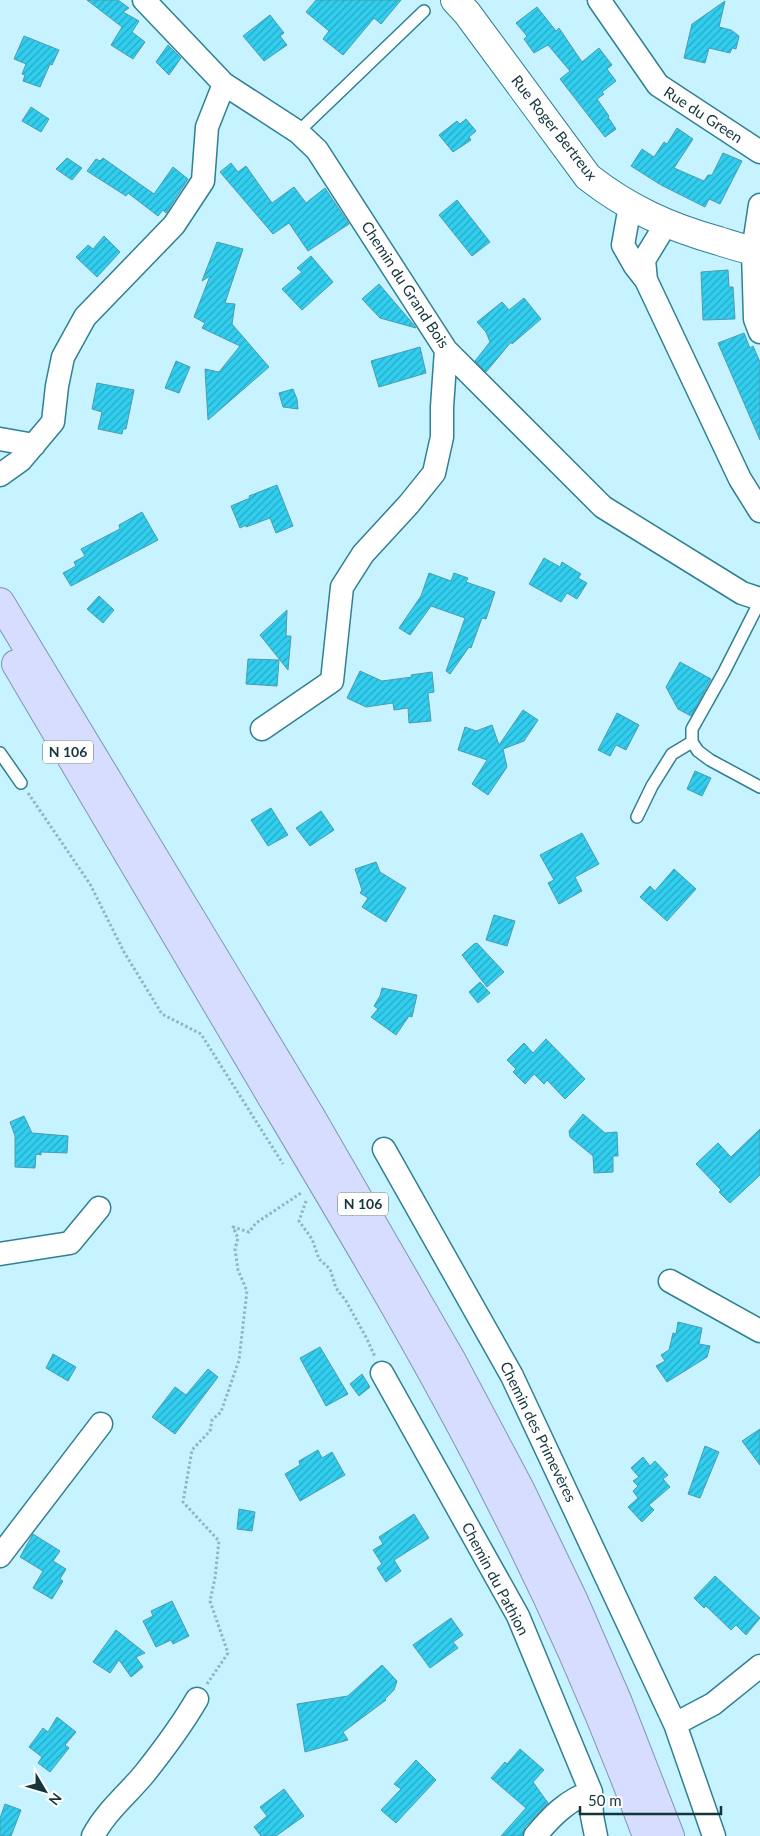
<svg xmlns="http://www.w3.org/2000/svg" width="760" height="1836" font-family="Lato,sans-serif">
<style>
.building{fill:url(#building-hatch);stroke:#4e9bae}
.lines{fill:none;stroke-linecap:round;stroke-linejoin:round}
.service-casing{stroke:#308093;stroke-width:14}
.minor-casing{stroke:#308093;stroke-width:25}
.tertiary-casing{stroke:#308093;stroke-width:30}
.primary-casing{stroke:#8193ba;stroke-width:30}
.path{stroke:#8eb6c1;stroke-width:3;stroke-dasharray:2.5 2.5;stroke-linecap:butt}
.service{stroke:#fff;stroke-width:11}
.minor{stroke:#fff;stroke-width:22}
.tertiary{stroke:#fff;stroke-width:28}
.primary{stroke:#d6ddfe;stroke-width:28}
.labels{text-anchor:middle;stroke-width:4;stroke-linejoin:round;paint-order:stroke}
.shield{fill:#fff;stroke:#5b7277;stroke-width:1}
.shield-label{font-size:14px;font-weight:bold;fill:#15353d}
.street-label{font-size:15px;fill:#15353d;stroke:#fff}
</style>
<defs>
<pattern id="building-hatch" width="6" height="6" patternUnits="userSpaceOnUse" patternTransform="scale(1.25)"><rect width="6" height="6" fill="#31ceef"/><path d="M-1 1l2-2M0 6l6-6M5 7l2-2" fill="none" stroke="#28a8c3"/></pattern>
</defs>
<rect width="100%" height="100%" fill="#c6f3ff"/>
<path class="building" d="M87 0H118L129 8 123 12 139 21 132 32 145 42 133 59 111 45 122 27Z
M316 0H401L381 24 374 18 343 55 323 39 329 31 306 12Z
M725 1 719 27 731 30 739 36 736 49 732 48 730 53 709 48 705 63 684 58 692 24Z
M537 7 556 31 559 28 582 62 599 48 612 65 607 69 616 81 602 92 604 94 597 99 609 116 608 117 616 129 605 137 560 79 570 71 548 45 534 53 524 39 527 36 516 23Z
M270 15 284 33 280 36 287 45 264 61 243 36Z
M24 36 59 50 52 65 50 64 40 87 23 81 25 75 22 74 26 64 14 59Z
M168 45 181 58 169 75 156 62Z
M31 107 49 119 41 132 22 121Z
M466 119 476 131 469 137 471 140 453 152 439 135 457 121 460 124Z
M677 128 693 139 674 168 704 181 708 175H712L723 153 742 161 720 204 709 199 705 207 661 185 631 166 642 149 654 157 664 142 667 144Z
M67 158 82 168 72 180 56 169Z
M103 158 154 194 173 167 188 179 166 213 163 210 158 216 128 193 126 196 87 171 96 159 100 161Z
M231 163 238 172 246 166 272 203 294 187 306 203 325 188 349 224 308 251 289 223 273 234 220 172Z
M457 200 490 242 472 256 439 215Z
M104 236 120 252 97 277 76 257 88 245 93 249Z
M217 242 243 249 225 303 235 304 232 324 269 367 208 420 205 369 219 372 240 346 202 328 205 323 194 317 210 276 202 281Z
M311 256 333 282 302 310 282 289 302 272 297 268Z
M728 270 729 287H733L735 319 703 320 701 272Z
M379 284 414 325 416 328 380 318 362 299Z
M524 298 541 319 512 344 511 342 486 372 475 361 490 342 486 332 477 322 502 302 509 310Z
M744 333 750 348 753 346 760 362V440L718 343Z
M420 347 426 373 379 387 371 361Z
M176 361 190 367 179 393 165 388Z
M97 383 134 390 126 429H123L122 434 98 429 102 412 92 409Z
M293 389 297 399 298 409 283 407 279 393Z
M277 485 293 526 276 533 270 518 246 527V525L240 528 231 506 250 498 249 496Z
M142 512 158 540 71 586 63 573 76 566 74 562 85 556 81 549 120 529 119 525Z
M544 558 560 567 562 562 581 574 578 578 587 583 577 599 567 593 561 602 529 584Z
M429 573 451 581 454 573 468 578 466 582 495 592 486 619 482 618 471 648 469 647 450 674 446 671 465 618 431 606 410 635 399 628 421 596Z
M99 596 114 610 103 623 87 609Z
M287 610 286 636H291L288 670 260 635Z
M248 659 279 660 277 686 246 684Z
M680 662 711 679 691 716 678 709 666 687Z
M360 671 382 681 412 677 411 675 432 672 434 692 428 693 431 721 409 723 408 708 394 710 393 703 366 707 347 698Z
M523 710 538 720 524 741 503 749 507 767 488 795 472 784 487 760 458 750 465 727 476 731 492 725 499 745Z
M617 713 639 725 626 750 616 745 610 756 598 750Z
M695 771 711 778 702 796 687 789Z
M271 808 288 835 268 846 251 820Z
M321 811 334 830 310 846 296 828Z
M582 833 599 864 575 877 582 891 559 904 548 883 554 880 540 855Z
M376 862 380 872 406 888 386 922 362 907 368 898 360 893 362 890 355 869Z
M674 869 696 889 667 921 640 897 650 886 655 891Z
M494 915 515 921 507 946 486 940Z
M477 943 504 972 487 987 462 955 474 944Z
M480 982 490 993 478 1003 469 992Z
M382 988 417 995 412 1017 409 1016 396 1035 371 1017 378 1009 374 1006 380 996Z
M546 1039 585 1079 565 1099 547 1080 544 1084 534 1074 525 1084 513 1072 516 1069 507 1060 524 1043 533 1053Z
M583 1114 605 1133 617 1132 618 1156H613V1172L594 1173 593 1156 570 1137 569 1131Z
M24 1116 32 1133 68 1136 67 1153 41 1152V1155L36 1154 35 1168 15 1167V1136L10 1122Z
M760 1129V1175L730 1203 719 1192 721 1190 696 1164 718 1143 731 1157Z
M678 1322 702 1328 699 1344 710 1346 707 1357 667 1382 656 1366 665 1361 661 1355 669 1350 673 1333 676 1334Z
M320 1347 348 1394 326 1406 300 1358Z
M53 1354 76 1367 68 1381 46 1368Z
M208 1369 218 1377 175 1434 152 1417 175 1387 186 1395Z
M362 1374 370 1387 359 1396 350 1384Z
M760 1429V1465L742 1441Z
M705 1446 719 1452 700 1498 688 1494Z
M318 1450 322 1458 332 1452 345 1475 300 1501 285 1474 300 1465 299 1461Z
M643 1457 650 1466 655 1461 668 1475 663 1479 670 1487 649 1505 654 1510 642 1522 628 1507 638 1498 633 1491 638 1486 633 1481 639 1477 631 1468Z
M239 1509 255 1512 252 1531 237 1529Z
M414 1514 429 1538 394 1560 401 1571 386 1582 377 1568 382 1564 373 1550 383 1544 379 1537Z
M33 1534 60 1551 53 1561 66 1569 60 1579 63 1581 52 1599 33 1588 43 1571 20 1557Z
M715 1576 760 1618 746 1635 736 1625 731 1630 706 1606 704 1608 694 1598Z
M172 1601 189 1636 173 1644 171 1640 156 1647 143 1621 153 1616 151 1611Z
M451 1618 463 1635 453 1642 458 1648 430 1668 413 1645Z
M116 1630 145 1653 136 1657 143 1667 131 1677 119 1660 110 1673 93 1662Z
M382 1665 397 1681 394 1690 385 1699 386 1700 343 1732 348 1740 305 1752 297 1704 348 1696Z
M57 1717 76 1732 65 1745 69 1748 50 1772 38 1763 42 1757 29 1747 43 1728 48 1732Z
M520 1749 544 1770 533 1782 548 1803 525 1827 522 1836H501L526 1808 491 1778 505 1762 507 1764Z
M416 1760 436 1780 396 1823 381 1810 401 1789 394 1784Z
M284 1789 304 1816 276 1836H261L254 1827 267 1816 260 1807Z
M5 1804 21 1810 11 1836H0V1818Z"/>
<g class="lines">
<g class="service-casing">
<path id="service" d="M298 132 424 11
M760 601 724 672 692 729V742L698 751 710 760 760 787
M0 753 21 783
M637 817 652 786 672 754 692 742"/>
</g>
<g class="minor-casing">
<path id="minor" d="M144 0 224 84 298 132 317 150 446 350 603 507 742 593 760 599
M599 0 658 85 760 152
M760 205 753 251 755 319 760 332
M630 206 623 245 635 266 646 280 740 479 760 511
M646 280 644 260 666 224
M0 439 34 445
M0 475 21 460 53 422 57 386 63 357 85 317 174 225 203 181 207 127 224 84
M262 729 332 681 342 587 363 554 409 504 434 473 442 437V407L446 350
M384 1149 512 1376 675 1724 714 1836
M0 1254 70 1243 99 1208
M670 1281 760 1331
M382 1373 518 1616 591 1792 592 1816 596 1836
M0 1556 101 1424
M675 1724 713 1704 760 1666
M93 1836C106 1811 128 1794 145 1773 164 1749 182 1725 197 1699
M535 1836C551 1817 567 1800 591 1792"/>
</g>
<g class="tertiary-casing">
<path id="tertiary" d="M455 0 467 13 588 177C629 209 669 227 719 241 732 245 746 250 760 252"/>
</g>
<g class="primary-casing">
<path id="primary" d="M0 602 310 1115 452 1361 520 1489 573 1599 617 1700 670 1836
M16 664C100 807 184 949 268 1091 349 1227 431 1363 502 1505 557 1612 605 1723 647 1836"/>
</g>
<path class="path" d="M28 793 90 884 124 952 162 1014 201 1034 283 1164
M306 1201 299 1221 312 1239 319 1259 330 1269 336 1288 346 1301 367 1339 375 1357
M207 1684 228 1653 210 1601 215 1578 219 1541 183 1502 192 1450 210 1431 212 1420 221 1412 239 1360 247 1291 238 1270 235 1249 238 1238 233 1227 249 1232 256 1223 301 1193"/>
<use href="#service" class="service"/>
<use href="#minor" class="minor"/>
<use href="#tertiary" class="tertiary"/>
<use href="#primary" class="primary"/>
</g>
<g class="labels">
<g class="shield">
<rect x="43" y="740.5" width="50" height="23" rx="4"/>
<rect x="338" y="1192.5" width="50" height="23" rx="4"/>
</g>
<g class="shield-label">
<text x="68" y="757">N 106</text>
<text x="363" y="1209">N 106</text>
</g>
<g class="street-label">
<text transform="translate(703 115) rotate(33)" y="5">Rue du Green</text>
<text transform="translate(554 128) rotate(52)" y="5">Rue Roger Bertreux</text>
<text transform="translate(405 285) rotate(57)" y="5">Chemin du Grand Bois</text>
<text transform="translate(538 1432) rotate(64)" y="5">Chemin des Primevères</text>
<text transform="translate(495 1579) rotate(62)" y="5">Chemin du Pathion</text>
</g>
</g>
<g transform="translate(45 1791) rotate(128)" stroke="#ffffff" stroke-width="4" paint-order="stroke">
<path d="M0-4L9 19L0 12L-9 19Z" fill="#15353d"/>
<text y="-8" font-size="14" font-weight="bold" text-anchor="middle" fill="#15353d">N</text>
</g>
<path d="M580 1806v8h141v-8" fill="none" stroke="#15353d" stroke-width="2.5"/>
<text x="588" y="1806" font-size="15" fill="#15353d" stroke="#ffffff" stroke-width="4" paint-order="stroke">50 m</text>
</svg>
